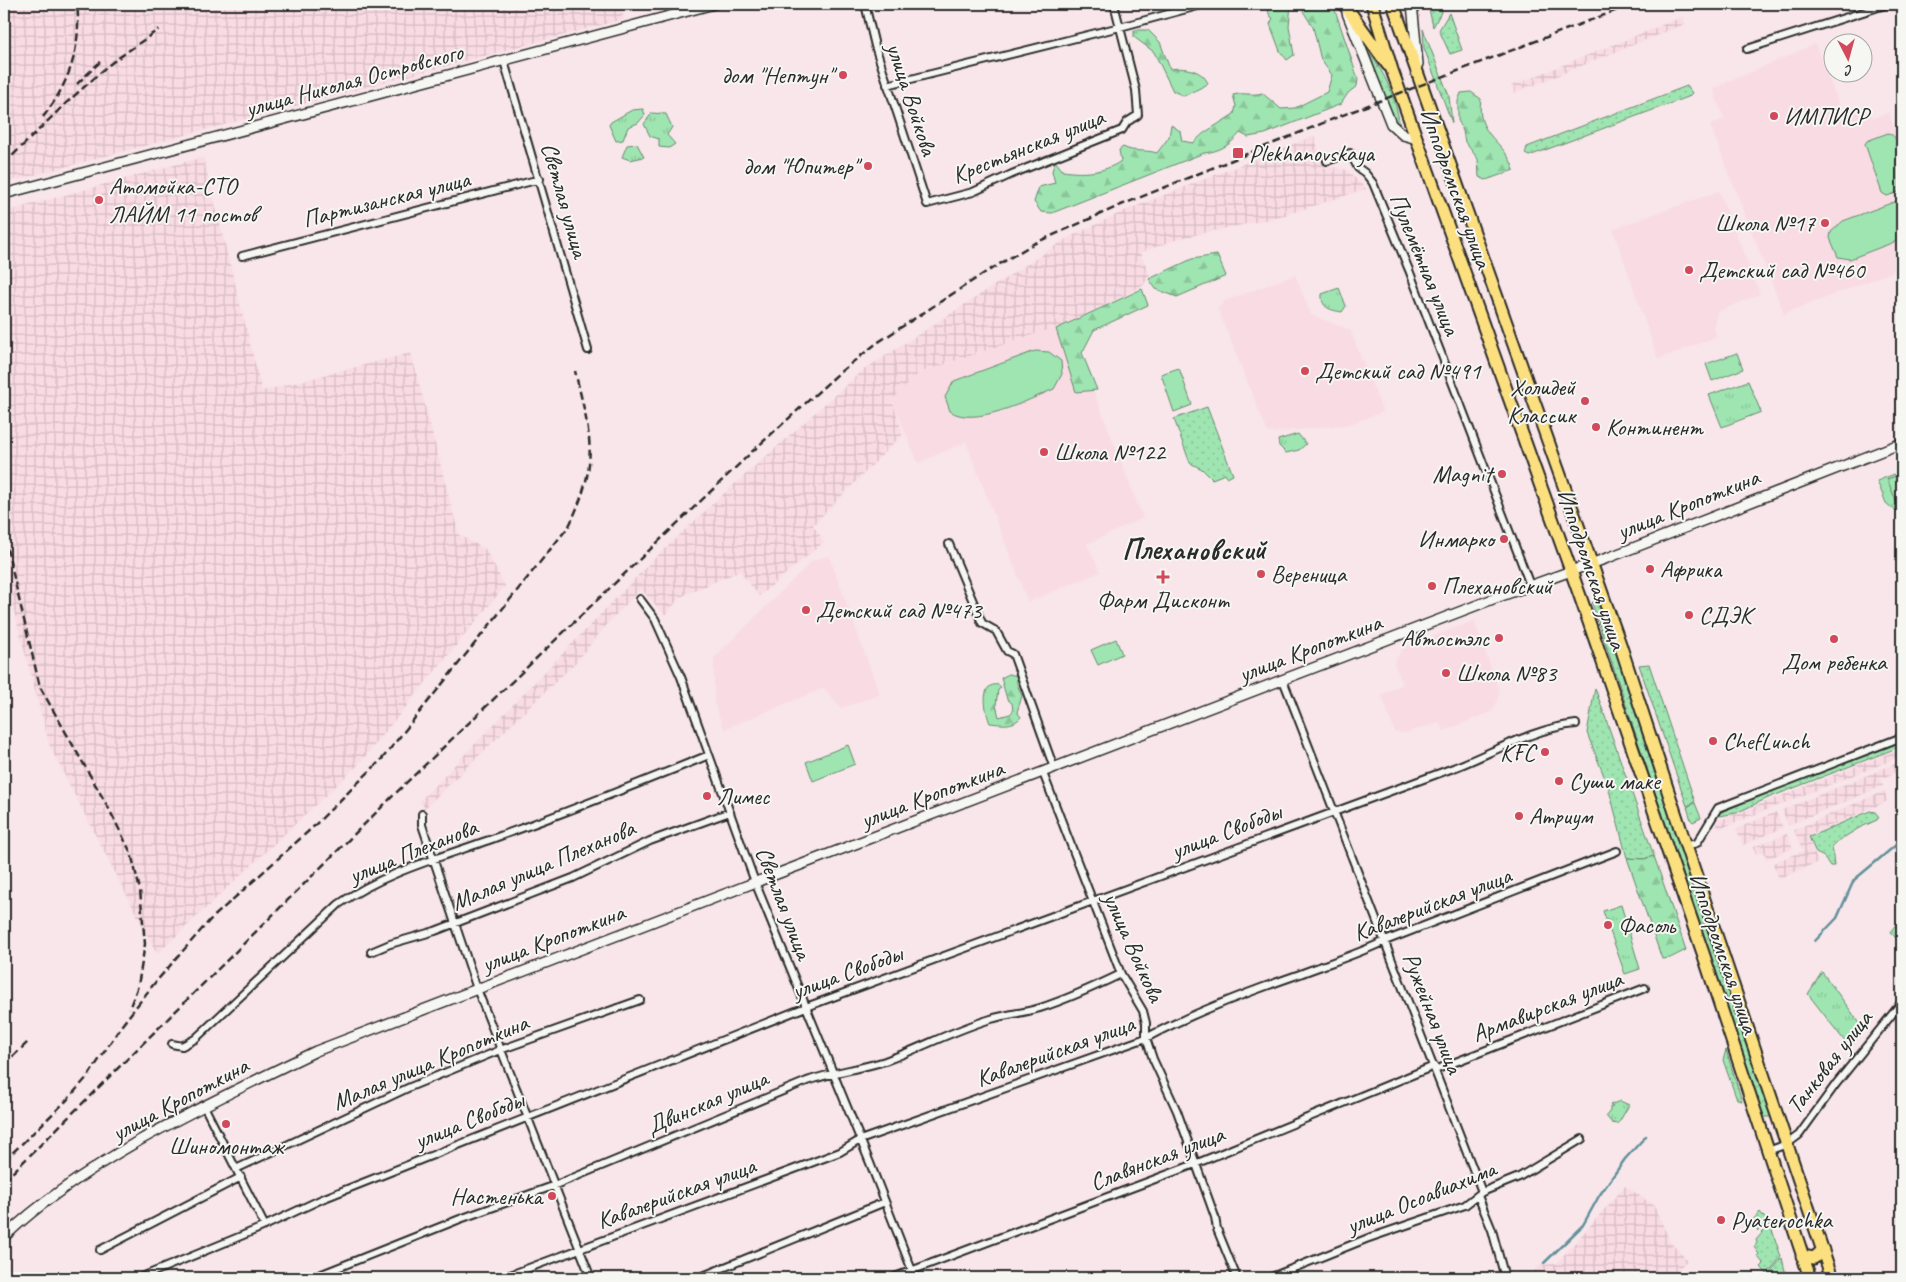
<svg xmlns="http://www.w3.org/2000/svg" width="1906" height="1282" font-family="Caveat,sans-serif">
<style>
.built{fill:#f9dbe4}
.industrial{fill:url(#industrial-grid)}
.grass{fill:url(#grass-dots);stroke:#65886e}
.forest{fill:url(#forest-firs);stroke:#65886e}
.park{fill:url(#park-tufts);stroke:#65886e}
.pitch{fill:#9fe5b1;stroke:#65886e}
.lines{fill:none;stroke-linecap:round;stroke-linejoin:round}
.stream{stroke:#609098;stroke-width:2.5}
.street-casing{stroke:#2b2b2b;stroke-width:10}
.secondary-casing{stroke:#2b2b2b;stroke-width:12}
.highway-casing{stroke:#2b2b2b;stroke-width:15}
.street{stroke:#f6f6f2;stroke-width:6}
.secondary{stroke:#f6f6f2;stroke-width:9}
.highway{stroke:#fce080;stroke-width:11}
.rail{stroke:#2b2b2b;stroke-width:2.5;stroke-dasharray:8 4;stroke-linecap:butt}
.poi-dot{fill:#d1495b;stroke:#f6f6f2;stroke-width:2}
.labels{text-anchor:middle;stroke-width:4;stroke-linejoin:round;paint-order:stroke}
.poi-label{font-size:24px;fill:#2b2b2b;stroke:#f6f6f2;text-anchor:start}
.street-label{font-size:24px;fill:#2b2b2b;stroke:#f6f6f2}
.district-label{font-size:29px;font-weight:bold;fill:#2b2b2b;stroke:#f6f6f2}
</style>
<defs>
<pattern id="industrial-grid" width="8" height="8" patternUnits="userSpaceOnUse" patternTransform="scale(1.25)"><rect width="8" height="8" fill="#f9dbe4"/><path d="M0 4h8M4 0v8" fill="none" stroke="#d6bcc4"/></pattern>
<pattern id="grass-dots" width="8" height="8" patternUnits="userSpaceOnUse" patternTransform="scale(1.25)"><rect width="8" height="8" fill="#9fe5b1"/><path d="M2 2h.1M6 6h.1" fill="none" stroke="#89c598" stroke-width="1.8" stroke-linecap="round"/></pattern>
<pattern id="forest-firs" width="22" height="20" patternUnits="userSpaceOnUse" patternTransform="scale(1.25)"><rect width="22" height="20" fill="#9fe5b1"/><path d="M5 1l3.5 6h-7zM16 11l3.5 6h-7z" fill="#89c598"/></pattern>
<pattern id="park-tufts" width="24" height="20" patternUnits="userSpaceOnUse" patternTransform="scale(1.25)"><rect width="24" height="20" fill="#9fe5b1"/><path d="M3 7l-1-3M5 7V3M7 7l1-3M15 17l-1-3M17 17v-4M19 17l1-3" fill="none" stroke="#89c598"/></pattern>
</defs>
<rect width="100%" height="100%" fill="#f8e6ea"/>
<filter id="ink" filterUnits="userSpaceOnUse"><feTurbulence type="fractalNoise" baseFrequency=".02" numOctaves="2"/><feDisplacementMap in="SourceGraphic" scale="10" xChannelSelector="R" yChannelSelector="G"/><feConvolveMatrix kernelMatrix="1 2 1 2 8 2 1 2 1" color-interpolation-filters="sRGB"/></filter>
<g filter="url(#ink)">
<path class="built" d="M1815 44 1843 114 1866 106 1873 118 1889 113 1898 141 1902 139V268L1784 314 1710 125 1724 119 1713 89Z
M1719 191 1760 294 1717 312 1714 327 1716 337 1658 359 1613 229Z
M1295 275 1311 315 1350 330 1383 412 1350 424 1268 433 1218 309 1224 301Z
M1067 323 1143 518 1087 544 1100 572 1028 602 966 442 918 463 892 400 919 373Z
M829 556 880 695 841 708 824 688 724 729 714 703V658L812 561Z
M1474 621 1500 692 1493 711 1444 731 1439 723 1405 733 1395 732 1382 695 1403 684 1394 663 1403 648Z"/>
<path class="industrial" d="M4 4H620L624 19 4 183Z
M1682 17 1685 24 1514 93 1511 86Z
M1314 136 1325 168 1333 167 1347 170 1366 189 1279 217 1181 238 1140 253 1150 275 1142 287 1068 323 919 373 892 400 903 434 813 525 824 542 759 596 740 571 680 597 667 614H664L641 589 609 622 576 662 425 808 420 801 652 561 718 499 862 371 1066 239 1124 211Z
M203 157 262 391 411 353 459 535 485 549 505 586 358 765 157 954 50 747 4 574V212Z
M1902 748V756L1719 829 1715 822Z
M1902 761V770L1880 779 1883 786 1788 825 1782 810Z
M1884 791 1888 801 1807 836 1818 862 1779 879 1773 863 1803 851 1794 830Z
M1776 812 1783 828 1743 845 1736 829Z
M1787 834 1793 848 1767 859 1764 852 1756 854 1753 847Z
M1625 1186 1655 1206 1670 1242 1687 1260 1671 1278H1529L1539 1266 1557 1263Z"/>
<path class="grass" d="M1428 4 1445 5 1433 27Z
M1449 13 1462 50 1450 54 1439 30Z
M1423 29 1449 96 1452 123 1424 48Z
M1369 53C1386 74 1397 101 1400 128L1393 116Z
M1687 86 1692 93 1688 97 1529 156 1525 154 1527 147Z
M1207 407 1233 475 1227 478 1225 474 1212 479 1202 469 1190 463 1174 419Z
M1596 599 1601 601 1772 1114 1770 1117H1763L1592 603Z
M1649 664 1695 802 1687 806 1639 665Z
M1595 688 1654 856 1644 859 1627 858 1608 786 1587 733Z
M1902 738V746L1768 798 1736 813 1720 816 1718 813Z
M1695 803 1701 818 1693 822 1691 820 1687 807Z
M1870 811 1875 812 1879 817 1877 820 1859 828 1835 843 1832 847 1834 866H1830L1824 857 1816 853 1809 837Z
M1726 1050 1742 1101 1737 1100 1723 1060Z
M1760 1212 1767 1221 1758 1231 1750 1223Z
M1770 1224 1781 1257 1767 1274 1761 1267 1764 1264 1757 1256 1759 1254 1754 1247 1757 1243 1756 1240Z
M1782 1258 1785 1271 1779 1278H1773L1768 1275Z"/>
<path class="forest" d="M1266 4H1291L1289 26 1294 55 1287 60 1280 51 1270 24 1273 18 1270 16Z
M1303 4H1333L1358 79 1357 86 1348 93 1341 104 1265 134 1248 137 1240 133C1229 146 1220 151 1204 153L1052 213 1041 212 1034 202 1039 187 1055 183 1052 171 1055 161 1063 171C1083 174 1104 173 1121 161L1119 150 1123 147C1134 153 1144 149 1157 153L1169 137 1171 125 1180 131 1182 141 1193 143 1204 133 1234 114 1236 106 1233 95C1244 92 1252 96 1262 93L1281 109 1295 108 1327 92 1332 75 1321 60 1313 27 1303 11Z
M1134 30H1148L1160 42 1170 69C1183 67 1203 69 1208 84L1184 96 1173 91 1154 52 1134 37Z
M1471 92 1481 99C1475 137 1505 139 1514 170L1486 180 1479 177 1478 159 1465 142 1463 131 1458 120V101L1461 93Z
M1217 255 1226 276 1177 297 1156 289 1149 279 1192 259Z
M1142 289 1148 305 1094 330 1082 353 1097 390 1076 392 1056 329Z
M1009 674 1017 676V684L1022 696 1017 712 1021 717C1013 727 1001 724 990 723 986 714 978 681 999 685L1001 688 998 690 996 705 999 717 1010 714 1013 711 1012 703 1007 699 1001 678Z
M1654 856 1686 950 1670 958 1662 959 1627 858 1644 859Z"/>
<path class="park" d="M643 109 645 115 638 123 628 127 623 140 616 141 609 125 611 122 632 110Z
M652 113 666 114 672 127 667 135 675 144 669 148 659 147V139L650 136 644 124Z
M637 144 644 157 630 160 622 157 627 145Z
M1339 288 1346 306 1342 312C1330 310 1321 308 1322 294Z
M1748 381 1761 412 1722 427 1709 395Z
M1298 434 1306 444 1299 450 1286 453 1279 446 1278 440Z
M1902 471V474L1888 480 1899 508 1902 507V509L1894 510 1886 503 1877 481Z
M1621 905 1640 969 1625 974 1603 911Z
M1902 917V944L1890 932Z
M1822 972 1864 1029 1850 1048 1808 994Z
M1620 1101 1629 1105 1618 1124 1612 1123 1606 1116 1610 1111V1107H1613L1610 1105Z"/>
<path class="pitch" d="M1888 133C1905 137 1902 178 1902 191L1887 196 1882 193 1865 144 1867 141Z
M1902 199V239L1850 259 1838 257 1830 238 1831 232 1843 221Z
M1035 351 1049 352 1061 361 1062 374 1054 389C1028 400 974 428 950 411L945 397 954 381Z
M1737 353 1743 369 1712 381 1706 364Z
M1179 368 1192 405 1174 412 1161 374Z
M1902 474V507L1899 508 1887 479Z
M1116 639 1122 654 1098 665 1091 650Z
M848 745 855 764 813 781 806 762Z"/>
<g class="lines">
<path class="stream" d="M1815 941 1837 918 1854 880 1902 840
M1544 1263 1583 1225 1599 1196 1625 1159 1646 1136"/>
<g class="street-casing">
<path id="street" d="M865 4 875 46 927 204 973 192 1012 174 1122 130 1127 122 1138 115 1136 90 1114 4
M1747 49 1888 4
M504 61 588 350
M887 85 1120 27 1205 4
M1327 161 1350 153 1358 168 1365 173 1373 183 1409 270 1530 585
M242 256 540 179
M949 544 982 623 996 631 1007 651 1013 654 1054 768
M640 599 655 619 681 677 755 882 870 1163 915 1278
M1283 680 1482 1192
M1043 773 1121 974 1143 1011 1146 1023V1038L1153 1059 1177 1111 1215 1217 1217 1229 1237 1278
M422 814V825L477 989 591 1278
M1686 846 1697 843 1718 808 1902 737
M371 952 390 944 435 931 573 878 650 841 730 812
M172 1044 182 1046 195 1039 339 904C386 871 446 856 500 836 570 811 640 783 709 755
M1435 1070 1645 988
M204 1106 265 1226
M1768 1151 1787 1144 1799 1135 1836 1084 1902 1002
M238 1168 410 1087 500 1050 640 1000
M1478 1196 1492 1230 1505 1278
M100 1250 241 1177
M139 1278 258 1229 322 1199 806 1007 1456 767C1494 752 1535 728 1576 724
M312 1278 460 1219 553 1186 807 1081C833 1072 860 1069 885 1061 921 1048 954 1030 991 1019 1007 1014 1024 1013 1040 1008 1068 999 1094 987 1121 974
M502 1278 800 1167 840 1152 860 1140 1146 1038C1194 1012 1248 992 1300 974 1329 963 1358 954 1385 941L1617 851
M698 1278 885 1202
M892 1278 1195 1164 1434 1066
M1269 1278 1366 1239 1465 1205 1482 1192 1519 1177 1582 1139
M1813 1278 1831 1275"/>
</g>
<g class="secondary-casing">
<path id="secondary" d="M1412 4 1418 64
M1347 13 1391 124 1403 135 1417 139
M4 194 714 4
M4 1237C87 1158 213 1101 316 1051L1493 599 1610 557 1902 443"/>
</g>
<g class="highway-casing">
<path id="highway" d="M1344 4 1388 65
M1372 4 1392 70 1580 596 1703 953 1810 1278
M1393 4 1620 644 1686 846 1832 1278
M1802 1256 1814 1258 1823 1250"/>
</g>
<use href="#street" class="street"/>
<use href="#secondary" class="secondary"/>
<use href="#highway" class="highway"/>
<path class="rail" d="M77 84 102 60
M43 117C69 84 82 47 77 4
M4 164 64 105 110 64 159 29
M4 536 40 687 108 807 131 853 140 890 145 944 138 986 129 1009
M4 1065 28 1042
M4 1161 67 1100 89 1075 122 1025 153 985 210 920 312 828 382 759 569 526C600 461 591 438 575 371
M4 1181 404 785 756 448 839 373 877 343 983 274 1033 244 1121 205 1353 111 1633 4"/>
</g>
</g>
<g class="poi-dot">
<circle cx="843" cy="75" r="5"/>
<circle cx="1774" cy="116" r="5"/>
<rect x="1232" y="147" width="12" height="12" rx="2.5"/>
<circle cx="868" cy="166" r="5"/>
<circle cx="99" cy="200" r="5"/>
<circle cx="1825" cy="223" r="5"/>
<circle cx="1689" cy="270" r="5"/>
<circle cx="1305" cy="371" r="5"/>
<circle cx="1585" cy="401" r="5"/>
<circle cx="1596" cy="427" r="5"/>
<circle cx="1044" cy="452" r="5"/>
<circle cx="1502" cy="474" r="5"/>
<circle cx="1504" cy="539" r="5"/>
<circle cx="1650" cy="569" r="5"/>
<circle cx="1261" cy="574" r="5"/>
<path d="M1160.5 569.5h5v5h5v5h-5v5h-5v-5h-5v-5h5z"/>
<circle cx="1432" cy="586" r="5"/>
<circle cx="806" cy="610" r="5"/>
<circle cx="1689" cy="615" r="5"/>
<circle cx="1499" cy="638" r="5"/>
<circle cx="1834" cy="639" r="5"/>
<circle cx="1446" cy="673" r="5"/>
<circle cx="1713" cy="741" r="5"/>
<circle cx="1545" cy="752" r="5"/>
<circle cx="1559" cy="781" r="5"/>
<circle cx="707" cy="796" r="5"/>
<circle cx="1519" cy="816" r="5"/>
<circle cx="1608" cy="925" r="5"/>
<circle cx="226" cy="1124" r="5"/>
<circle cx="552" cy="1196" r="5"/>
<circle cx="1721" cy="1220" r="5"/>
</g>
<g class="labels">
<g class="poi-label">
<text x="833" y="83" text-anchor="end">дом "Нептун"</text>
<text x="1784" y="124">ИМПИСР</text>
<text x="1249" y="161">Plekhanovskaya</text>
<text x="858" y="174" text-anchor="end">дом "Юпитер"</text>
<text x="109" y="194">Атомойка-СТО<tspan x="109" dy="28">ЛАЙМ 11 постов</tspan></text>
<text x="1815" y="231" text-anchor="end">Школа №17</text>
<text x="1699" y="278">Детский сад №460</text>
<text x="1315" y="379">Детский сад №491</text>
<text x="1575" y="395" text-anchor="end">Холидей<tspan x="1575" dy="28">Классик</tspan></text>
<text x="1606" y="435">Континент</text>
<text x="1054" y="460">Школа №122</text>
<text x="1492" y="482" text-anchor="end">Magnit</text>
<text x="1494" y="547" text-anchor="end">Инмарко</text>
<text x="1660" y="577">Африка</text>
<text x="1271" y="582">Вереница</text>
<text x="1442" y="594">Плехановский</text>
<text x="1163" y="608" text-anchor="middle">Фарм Дисконт</text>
<text x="816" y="618">Детский сад №473</text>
<text x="1699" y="623">СДЭК</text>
<text x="1489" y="646" text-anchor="end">Автостэлс</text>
<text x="1834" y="670" text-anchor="middle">Дом ребенка</text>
<text x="1456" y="681">Школа №83</text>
<text x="1723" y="749">ChefLunch</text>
<text x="1535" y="760" text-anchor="end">KFC</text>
<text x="1569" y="789">Суши маке</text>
<text x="717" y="804">Лимес</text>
<text x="1529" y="824">Атриум</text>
<text x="1618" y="933">Фасоль</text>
<text x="226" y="1154" text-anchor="middle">Шиномонтаж</text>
<text x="542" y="1204" text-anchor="end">Настенька</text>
<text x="1731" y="1228">Pyaterochka</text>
</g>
<g class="street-label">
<text transform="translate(354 80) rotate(-15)" y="8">улица Николая Островского</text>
<text transform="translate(912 99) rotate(72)" y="8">улица Войкова</text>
<text transform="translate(1028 146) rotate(-22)" y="8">Крестьянская улица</text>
<text transform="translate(1456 188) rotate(70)" y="8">Ипподромская улица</text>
<text transform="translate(386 199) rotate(-14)" y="8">Партизанская улица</text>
<text transform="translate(565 200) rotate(74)" y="8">Светлая улица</text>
<text transform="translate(1425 264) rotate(68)" y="8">Пулемётная улица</text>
<text transform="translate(1688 504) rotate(-22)" y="8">улица Кропоткина</text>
<text transform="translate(1592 569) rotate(71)" y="8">Ипподромская улица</text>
<text transform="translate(1310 648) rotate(-21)" y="8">улица Кропоткина</text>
<text transform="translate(932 794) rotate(-21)" y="8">улица Кропоткина</text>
<text transform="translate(1226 831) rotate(-21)" y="8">улица Свободы</text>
<text transform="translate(413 851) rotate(-22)" y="8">улица Плеханова</text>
<text transform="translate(543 865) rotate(-23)" y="8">Малая улица Плеханова</text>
<text transform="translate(784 903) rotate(69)" y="8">Светлая улица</text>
<text transform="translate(1432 904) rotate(-21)" y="8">Кавалерийская улица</text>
<text transform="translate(553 938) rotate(-21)" y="8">улица Кропоткина</text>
<text transform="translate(1134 947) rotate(66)" y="8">улица Войкова</text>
<text transform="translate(1724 953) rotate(71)" y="8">Ипподромская улица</text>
<text transform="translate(847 972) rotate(-20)" y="8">улица Свободы</text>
<text transform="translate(1547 1006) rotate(-21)" y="8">Армавирская улица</text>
<text transform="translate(1433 1013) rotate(69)" y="8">Ружейная улица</text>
<text transform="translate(1055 1051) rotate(-20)" y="8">Кавалерийская улица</text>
<text transform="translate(430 1062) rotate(-23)" y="8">Малая улица Кропоткина</text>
<text transform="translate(1829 1062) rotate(-52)" y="8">Танковая улица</text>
<text transform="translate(180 1099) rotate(-28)" y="8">улица Кропоткина</text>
<text transform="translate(707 1102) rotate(-23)" y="8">Двинская улица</text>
<text transform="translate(469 1120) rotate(-22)" y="8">улица Свободы</text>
<text transform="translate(1157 1158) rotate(-21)" y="8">Славянская улица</text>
<text transform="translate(676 1193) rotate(-20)" y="8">Кавалерийская улица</text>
<text transform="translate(1421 1197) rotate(-22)" y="8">улица Осоавиахима</text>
</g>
<g class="district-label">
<text x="1194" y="559">Плехановский</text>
</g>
</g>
<rect width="1906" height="1282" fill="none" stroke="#f6f6f2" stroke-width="20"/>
<rect x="10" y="10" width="1886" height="1262" fill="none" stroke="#2b2b2b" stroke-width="2" filter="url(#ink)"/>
<g transform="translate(1848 58) rotate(174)"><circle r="24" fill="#f6f6f2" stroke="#a5a5a2"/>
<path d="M0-4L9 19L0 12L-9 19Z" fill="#d1495b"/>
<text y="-8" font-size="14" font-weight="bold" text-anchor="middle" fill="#2b2b2b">С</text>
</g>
</svg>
